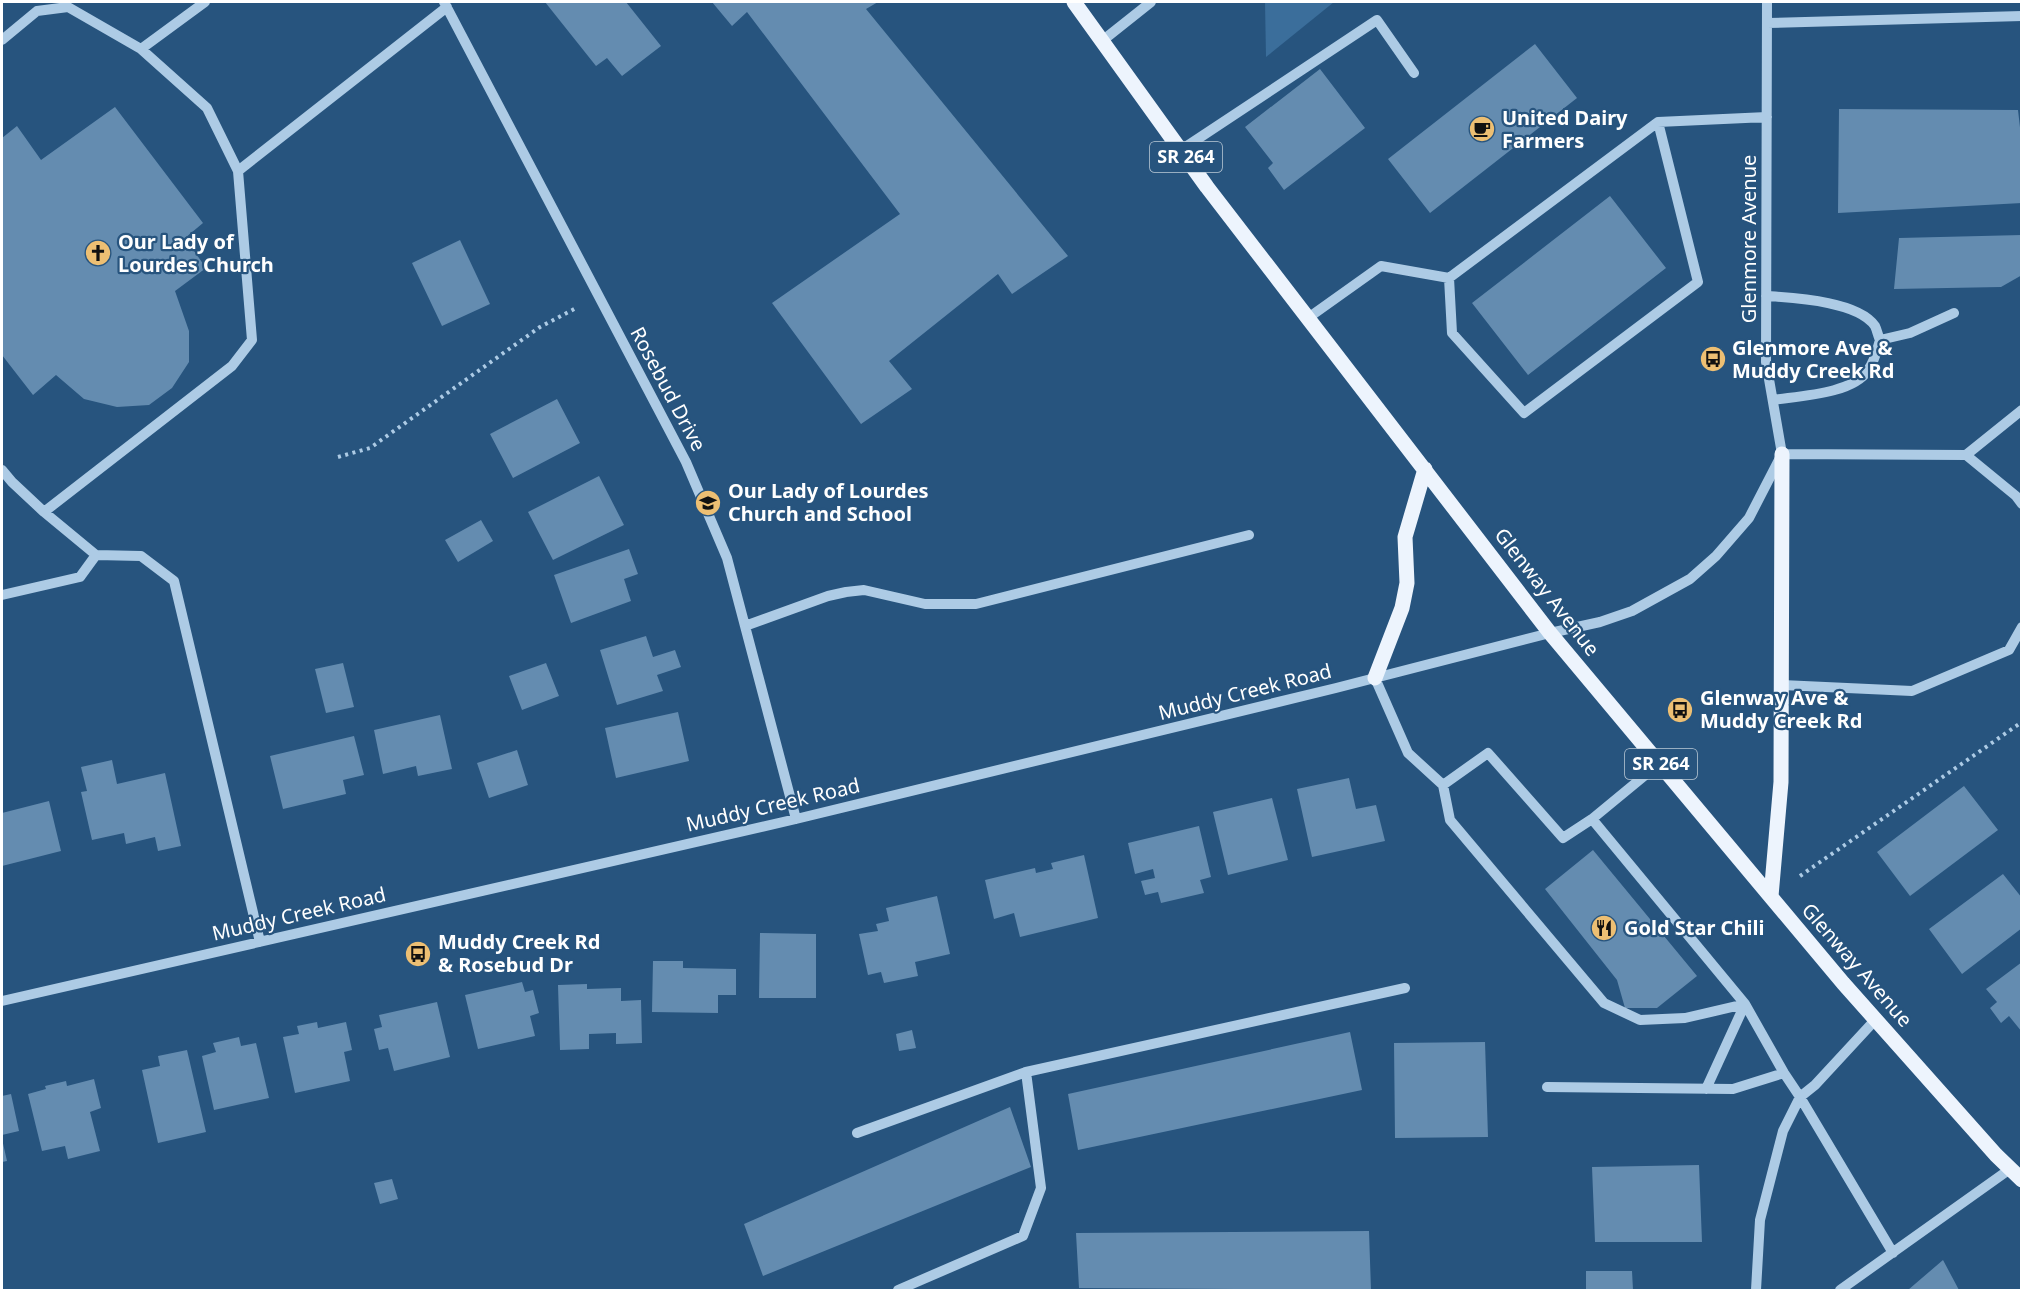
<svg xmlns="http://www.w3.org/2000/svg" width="2023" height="1292" font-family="'Noto Sans',sans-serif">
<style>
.green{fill:#3b6e9b}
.building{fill:#648cb0}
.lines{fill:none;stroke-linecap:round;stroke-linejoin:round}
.path{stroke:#adcbe5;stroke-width:4;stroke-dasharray:3 4.5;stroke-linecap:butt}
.minor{stroke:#adcbe5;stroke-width:10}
.major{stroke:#edf4fd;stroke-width:15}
.labels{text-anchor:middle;stroke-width:4.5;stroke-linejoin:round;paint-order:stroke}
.shield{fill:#27547e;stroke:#beccd8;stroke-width:1.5}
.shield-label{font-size:18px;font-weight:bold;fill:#fff}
.poi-label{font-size:20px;font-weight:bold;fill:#fff;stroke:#27547e;text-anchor:start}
.street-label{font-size:20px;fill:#fff;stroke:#27547e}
</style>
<rect width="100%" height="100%" fill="#27547e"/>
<path class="green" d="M1265 2H1334L1266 57Z"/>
<path class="building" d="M545 2H626L661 46 622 76 607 58 596 66Z
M712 2H878L866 9 1068 256 1012 294 998 274 889 361 912 389 861 424 772 303 900 214 747 12 732 26Z
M1535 44 1577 98 1430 213 1388 159Z
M1320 69 1365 128 1284 190 1268 168 1273 163 1245 127Z
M115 107 203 223 185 238 206 268 175 291 189 331V362L172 388 149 405 117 407 84 399 56 375 33 395 2 355V138L17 126 41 160Z
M1839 109 2018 110 2022 145V203L1838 213Z
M1610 196 1666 268 1528 375 1472 303Z
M2022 235V275L2001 287 1894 289 1899 238Z
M460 240 490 304 442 326 412 263Z
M557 399 580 443 513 478 490 434Z
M599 476 624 525 553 560 528 512Z
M481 520 493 541 458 562 445 540Z
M629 549 638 574 624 579 631 601 571 623 554 575Z
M646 636 653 657 675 650 681 667 657 675 663 691 617 705 600 650Z
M343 663 354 707 326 713 315 669Z
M546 663 559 696 522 710 509 676Z
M678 712 689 761 616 778 605 728Z
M440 715 452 769 418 776 416 766 383 774 374 730Z
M354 736 364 775 343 780 346 794 283 809 270 756Z
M517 750 528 785 489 798 477 763Z
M112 760 117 784 165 773 181 846 158 851 155 837 126 844 124 833 92 840 81 792 87 791 81 767Z
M1349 778 1356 809 1376 805 1385 841 1312 857 1297 789Z
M1964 786 1998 830 1910 896 1877 852Z
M1272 798 1288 860 1228 875 1213 812Z
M49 801 61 851 2 866V813Z
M1199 826 1211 877 1200 880 1204 893 1161 903 1158 892 1145 895 1141 881 1155 878 1153 869 1135 874 1128 843Z
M1593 850 1697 976 1657 1008H1625L1617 980 1545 889Z
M1084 855 1098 918 1020 937 1014 913 994 919 985 880 1035 868 1036 873 1053 869 1051 863Z
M2003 874 2022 898V928L1962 974 1929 929Z
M937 896 950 954 915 962 918 976 884 983 881 972 868 975 859 934 878 931 876 924 889 921 886 908Z
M760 933 816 934V998H759Z
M653 961H683V968L736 969V995H718V1013L652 1012Z
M2022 962V1032L2009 1016 2001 1023 1990 1008 1997 1002 1986 989Z
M522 982 525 992 533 990 539 1013 530 1016 535 1036 478 1049 465 995Z
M587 984V989L621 988V1001L641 1000 642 1043 616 1044V1033L589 1034V1049L560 1050 558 985Z
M437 1002 450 1057 394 1071 388 1048 379 1050 374 1029 382 1027 379 1015Z
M317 1022 318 1028 346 1022 352 1050 344 1052 350 1081 295 1093 283 1037 299 1034 297 1026Z
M912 1030 916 1048 899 1051 896 1034Z
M1350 1032 1362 1090 1078 1150 1068 1094Z
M239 1037 241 1046 256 1043 269 1098 214 1110 202 1056 216 1052 213 1043Z
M1485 1042 1488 1137 1395 1138 1394 1043Z
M187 1050 206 1132 158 1143 142 1070 160 1066 158 1056Z
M94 1079 101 1108 90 1112 100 1151 68 1159 65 1146 42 1151 28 1094 46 1089 45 1086 66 1081 67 1086Z
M11 1094 19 1131 2 1135V1096Z
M1010 1107 1031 1167 763 1276 744 1224Z
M2 1139 7 1161 2 1162Z
M1699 1165 1702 1242H1595L1592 1167Z
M392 1179 398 1199 380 1204 374 1183Z
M1369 1231 1371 1290 1079 1288 1076 1233Z
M1943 1260 1959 1290H1908Z
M1586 1271H1632L1633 1290H1586Z"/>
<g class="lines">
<path class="path" d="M338 457 370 448 540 327 578 307
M1800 876 2022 722"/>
<path class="minor" d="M444 2 686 462 727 558 796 819
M1767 23 2022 16
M2 40 37 11 68 7 141 49 207 108 238 171 252 340 232 366 44 512
M1102 41 1151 2
M141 49 205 2
M1181 150 1377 20 1414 73
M238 171 447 7
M1449 278 1452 333 1524 413 1698 282 1658 122
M1766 296C1794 298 1858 301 1875 326 1877 330 1878 336 1880 340L1910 333 1954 313
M1308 318 1381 266 1449 278 1658 122 1767 117
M1773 400C1799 396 1853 394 1868 370 1875 361 1877 350 1880 340
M1782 454 1966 455 2016 496 2022 504
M1966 455 2022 410
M2 470 12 482 44 512 96 555 141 556 174 581 260 942
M2 595 80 577 96 555
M745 626 828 596 846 592 864 590 925 604H976L1249 535
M1375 678 1408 753 1443 785 1488 753 1563 838 1592 819 1745 1004 1706 1089
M1782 685 1912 691 2009 650 2022 627
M1443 785 1450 820 1604 1003 1640 1020 1685 1018 1745 1004 1784 1073 1800 1097 1893 1253
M1592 819 1660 763
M2 1001 796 819 1336 688 1550 633 1600 622 1632 611 1690 579 1716 556 1749 518 1782 454 1766 362 1767 2
M1547 1087 1733 1089 1784 1073
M857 1133 1026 1072
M898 1290 1023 1236 1041 1188 1026 1072 1405 988
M1756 1290 1760 1220 1783 1131 1800 1097 1815 1085 1876 1019
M1840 1290 2010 1169"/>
<path class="major" d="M1074 2 1207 187 1550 633 1843 983 1996 1155 2022 1180
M1375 678 1402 608 1407 583 1405 537 1425 469
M1771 896 1781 782 1782 454"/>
</g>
<defs>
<g id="cafe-disc" transform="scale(1.35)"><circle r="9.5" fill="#edbf73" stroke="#27547e"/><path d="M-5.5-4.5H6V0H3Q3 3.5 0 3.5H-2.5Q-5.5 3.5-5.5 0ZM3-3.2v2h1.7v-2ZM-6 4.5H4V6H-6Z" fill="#111"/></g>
<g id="church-disc" transform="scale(1.35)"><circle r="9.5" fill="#edbf73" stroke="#27547e"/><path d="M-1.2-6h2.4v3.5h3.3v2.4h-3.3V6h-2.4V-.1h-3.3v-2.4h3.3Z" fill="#111"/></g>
<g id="bus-disc" transform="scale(1.35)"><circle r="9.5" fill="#edbf73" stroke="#27547e"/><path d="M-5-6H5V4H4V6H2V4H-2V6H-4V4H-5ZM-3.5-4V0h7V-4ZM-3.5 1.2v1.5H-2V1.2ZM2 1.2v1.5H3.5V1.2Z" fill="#111"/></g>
<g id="school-disc" transform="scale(1.35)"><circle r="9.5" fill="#edbf73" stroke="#27547e"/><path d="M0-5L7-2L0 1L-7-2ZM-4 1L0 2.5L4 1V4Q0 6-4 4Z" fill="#111"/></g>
<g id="restaurant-disc" transform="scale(1.35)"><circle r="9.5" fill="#edbf73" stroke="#27547e"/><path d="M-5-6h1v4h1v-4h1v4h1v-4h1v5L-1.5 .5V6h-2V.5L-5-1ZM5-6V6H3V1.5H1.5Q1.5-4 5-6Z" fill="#111"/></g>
</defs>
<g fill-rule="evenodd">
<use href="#cafe-disc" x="1482" y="129"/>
<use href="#church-disc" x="98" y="253"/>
<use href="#bus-disc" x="1713" y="359"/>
<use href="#school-disc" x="708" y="503"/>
<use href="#bus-disc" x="1680" y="710"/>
<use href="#restaurant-disc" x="1604" y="928"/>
<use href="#bus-disc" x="418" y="954"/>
</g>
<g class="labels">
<g class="shield">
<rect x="1150" y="142" width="72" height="30" rx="4.5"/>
<rect x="1625" y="749" width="72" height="30" rx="4.5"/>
</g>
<g class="shield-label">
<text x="1186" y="163">SR 264</text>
<text x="1661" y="770">SR 264</text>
</g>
<g class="poi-label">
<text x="1502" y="125">United Dairy<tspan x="1502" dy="23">Farmers</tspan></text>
<text x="118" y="249">Our Lady of<tspan x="118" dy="23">Lourdes Church</tspan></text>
<text x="1732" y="355">Glenmore Ave &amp;<tspan x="1732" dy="23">Muddy Creek Rd</tspan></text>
<text x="728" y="498">Our Lady of Lourdes<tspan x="728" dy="23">Church and School</tspan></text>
<text x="1700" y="705">Glenway Ave &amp;<tspan x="1700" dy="23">Muddy Creek Rd</tspan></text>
<text x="1624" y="935">Gold Star Chili</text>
<text x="438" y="949">Muddy Creek Rd<tspan x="438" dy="23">&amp; Rosebud Dr</tspan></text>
</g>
<g class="street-label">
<text transform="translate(1749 239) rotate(-90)" y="7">Glenmore Avenue</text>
<text transform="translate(668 389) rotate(62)" y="7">Rosebud Drive</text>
<text transform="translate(1547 592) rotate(52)" y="7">Glenway Avenue</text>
<text transform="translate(1245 692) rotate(-14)" y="7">Muddy Creek Road</text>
<text transform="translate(773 805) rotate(-13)" y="7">Muddy Creek Road</text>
<text transform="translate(299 914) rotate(-13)" y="7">Muddy Creek Road</text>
<text transform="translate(1857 965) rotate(49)" y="7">Glenway Avenue</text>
</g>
</g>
<rect width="2023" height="1292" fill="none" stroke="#ffffff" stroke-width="6"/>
</svg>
